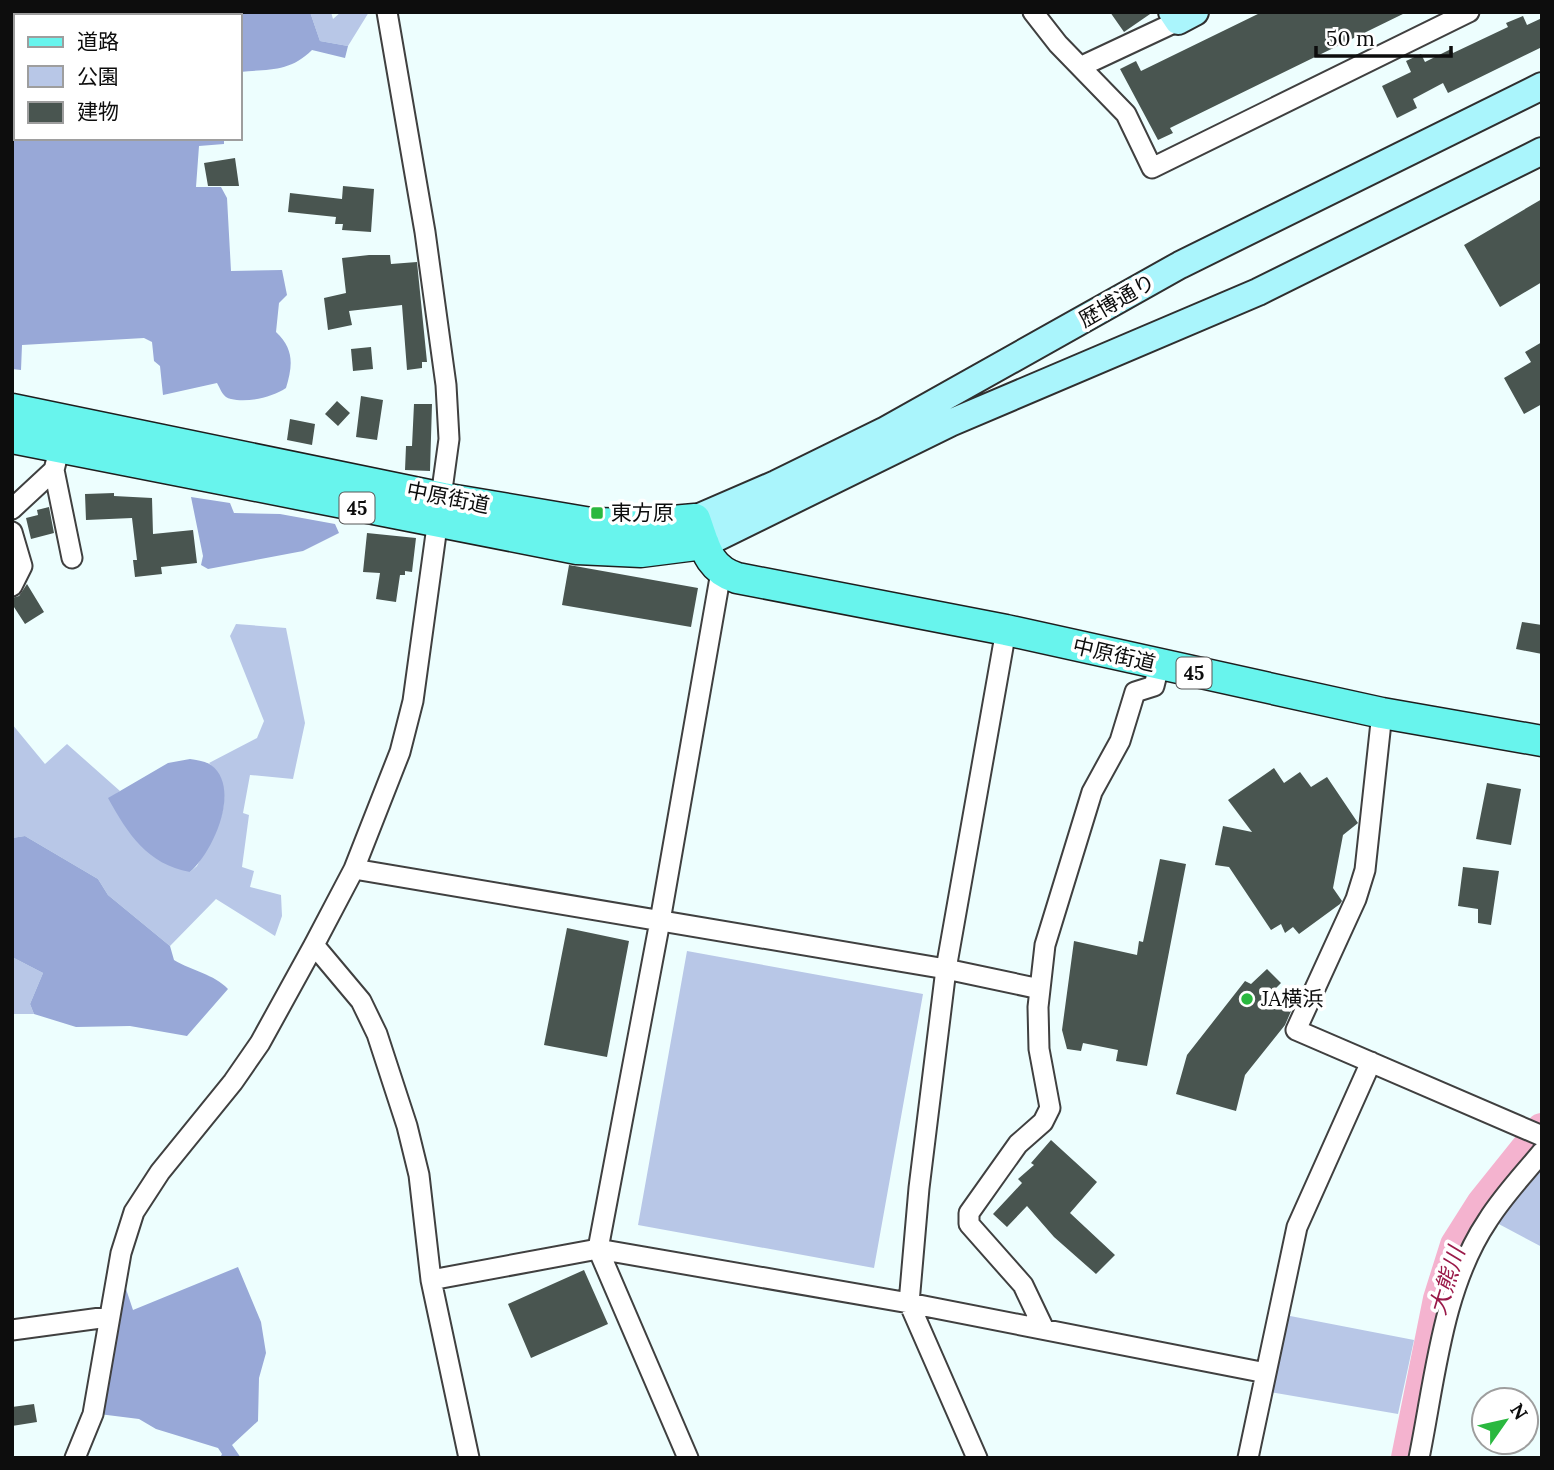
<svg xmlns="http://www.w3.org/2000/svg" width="1554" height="1470" font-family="Lora,'Noto Sans JP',serif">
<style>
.green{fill:#b8c7e7}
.forest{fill:#98a8d7}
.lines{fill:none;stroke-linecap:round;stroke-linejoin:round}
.river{stroke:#f4b3cf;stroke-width:32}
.building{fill:#495550}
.street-casing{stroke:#404040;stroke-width:23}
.secondary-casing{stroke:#2f2f2f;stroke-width:30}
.primary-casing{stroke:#1e1e1e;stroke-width:33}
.street{stroke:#fff;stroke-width:19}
.secondary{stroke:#aaf5fc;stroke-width:26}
.primary{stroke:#68f4ed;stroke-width:30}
.poi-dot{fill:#2ab83f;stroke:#fff;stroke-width:2.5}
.labels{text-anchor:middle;stroke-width:7;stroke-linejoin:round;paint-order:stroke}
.shield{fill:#fff;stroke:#565656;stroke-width:2}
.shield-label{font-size:19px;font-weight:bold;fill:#0d0d0d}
.street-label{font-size:21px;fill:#0d0d0d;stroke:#fff}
.poi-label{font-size:21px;fill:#0d0d0d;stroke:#fff;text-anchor:start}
.water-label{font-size:23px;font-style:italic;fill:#9a1a49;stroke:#fff}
</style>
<rect width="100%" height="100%" fill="#edfefe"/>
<path class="green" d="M310 12H331L333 19 341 12H369L348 46 320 41Z
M236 624 286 628 305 723 293 779 250 775 243 813 249 815 242 867 254 871 250 887 281 895 282 916 275 936 216 899 170 946 108 895 98 879 25 836 12 838V724L45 764 67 744 120 791 109 799 190 872 197 866C215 833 241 795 209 763L257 738 264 721 230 636Z
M687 951 923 994 874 1268 638 1225Z
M12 957 43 973 30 1004 34 1014H12Z
M1542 1167V1247L1495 1222Z
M1285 1315 1414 1340 1398 1414 1270 1392Z"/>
<path class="forest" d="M12 12H310L320 41 348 46 345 58 312 50C290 72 270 69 240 72V16H16V138H224V144L199 146 196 187H221L227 198 231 271 282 270 287 295 279 303 276 332C294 349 293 365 286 388 273 397 248 403 231 399 223 398 221 390 217 383L163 395 160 366 154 361 152 342 144 338 22 345 21 370 12 369Z
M191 497 230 503 234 513 280 514 335 524 339 533 303 551 208 569 201 565 203 556Z
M190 759C197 760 205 761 211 765 242 788 213 852 190 872 147 864 128 834 108 798L168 763Z
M25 836 98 879 108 895 170 946 174 960C192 971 214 974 228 989L187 1036 130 1026 76 1027 34 1014 30 1004 43 973 12 957V838Z
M238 1267 261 1322 266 1353 259 1378 258 1421 232 1445 241 1458H220L222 1454 218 1448 156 1429 139 1419 99 1414 119 1289H126L133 1310Z"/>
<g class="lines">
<path class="river" d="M1407 1458 1439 1299 1456 1245 1482 1204 1542 1129"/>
</g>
<path class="building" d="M1110 12H1153L1124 32Z
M1262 12H1407L1170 128 1173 133 1158 140 1120 69 1136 61 1141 71Z
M1523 16 1527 25 1542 18V47L1448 93 1443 83 1413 99 1417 108 1397 118 1382 86 1411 72 1406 61 1421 54 1425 62 1451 49 1453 53 1508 27 1506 23Z
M235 158 239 186H208L204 163Z
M343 186 374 189 371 232 342 230 343 224H335L336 217 288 212 290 193 342 199Z
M1542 199V282L1500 307 1464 245Z
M369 255H390L391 264 417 262 427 362H422V368L407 370 402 305 349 311 352 325 328 330 324 298 346 293 342 258Z
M1542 342V404L1524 414 1504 378 1531 362 1525 352Z
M371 347 373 369 353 371 351 349Z
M361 396 383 400 377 440 356 437Z
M337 401 350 413 338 426 325 414Z
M414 404H432L430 471 405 470 406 446H412Z
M290 419 315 424 312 445 287 440Z
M114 493V496L152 498 153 534 193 530 197 563 161 567 162 574 135 577 133 560H137L132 518 86 520 85 494Z
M49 507 54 533 31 539 26 518 38 515 37 510Z
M367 533 416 538 412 572 405 571V575H400L396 602 376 599 380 573 363 572Z
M569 565 698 588 691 627 562 605Z
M27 584 44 612 25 624 12 604V598L19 596Z
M1522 622 1542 625V654L1516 649Z
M1274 768 1284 783 1300 772 1311 787 1327 777 1358 823 1343 835 1333 888 1342 901 1340 904 1299 934 1293 927 1285 933 1281 924 1271 930 1229 867 1215 865 1223 826 1252 832 1228 800Z
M1487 783 1521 789 1511 845 1476 839Z
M1160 859 1186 864 1147 1066 1116 1061 1118 1050 1083 1043 1081 1051 1067 1049 1062 1030 1074 941 1137 955 1139 941 1143 942Z
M1463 867 1499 871 1491 925 1478 923V909L1458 906Z
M567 928 629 941 607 1057 544 1045Z
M1267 969 1281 983 1272 992 1292 1009 1285 1025 1245 1075 1236 1111 1176 1094 1187 1055 1245 981 1251 984Z
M1051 1140 1097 1182 1070 1213 1115 1255 1096 1274 1054 1237 1027 1206 1007 1227 993 1214 1022 1183 1018 1179 1034 1165 1031 1163Z
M584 1270 608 1324 531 1358 508 1304Z
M34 1404 37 1422 12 1426V1407Z"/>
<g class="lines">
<g class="street-casing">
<path id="street" d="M1033 12 1058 44 1126 114 1152 168 1469 12
M1082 66 1178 21
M54 470 72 558
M12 509 54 470 56 462
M12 532 22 566 12 586
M1382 713 1365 870 1356 899 1296 1030 1542 1136
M354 869 946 969 1040 989
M314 945 361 1001 377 1034 407 1126 419 1175 431 1280 469 1458
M431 1280 598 1249 909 1303 1266 1373
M1044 1329 1023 1285 969 1224V1213L1018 1144 1043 1122 1050 1108 1039 1049 1038 1007 1045 945 1092 792 1120 741 1135 692 1154 686 1159 666
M12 1330 108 1317
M75 1458 93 1414 121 1253 134 1212 160 1172 233 1082 260 1043 314 945 354 869 400 752 413 701 449 439 446 385 425 232 387 12
M688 1458 598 1249 660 921 721 572
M977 1458 909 1303 919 1188 946 969 1006 630
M1248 1458 1297 1227 1371 1062
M1419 1458C1435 1380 1442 1288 1488 1220 1503 1196 1524 1174 1542 1152"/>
</g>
<g class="secondary-casing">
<path id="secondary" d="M1172 12 1178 21 1195 12
M695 519 776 484 884 431 1180 265 1542 86
M704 544 950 423 1258 292 1542 151"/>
</g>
<g class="primary-casing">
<path id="primary" d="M12 409 443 498 591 523 638 524 695 519C705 546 707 568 737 578L1006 630 1382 713 1542 741
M12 438 577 549 641 552 704 544"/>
</g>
<use href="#street" class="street"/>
<use href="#secondary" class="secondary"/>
<use href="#primary" class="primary"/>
</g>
<g class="poi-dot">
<rect x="590" y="506" width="14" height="14" rx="3.5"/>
<circle cx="1247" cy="999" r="7"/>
</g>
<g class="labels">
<g class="shield">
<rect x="339.5" y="492.5" width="35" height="31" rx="5"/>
<rect x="1176.5" y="657.5" width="35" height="31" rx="5"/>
</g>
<g class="shield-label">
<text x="357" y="515">45</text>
<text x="1194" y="680">45</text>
</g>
<g class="street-label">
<text transform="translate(1117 301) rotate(-30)" y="7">歴博通り</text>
<text transform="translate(448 498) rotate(11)" y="7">中原街道</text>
<text transform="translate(1114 655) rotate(13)" y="7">中原街道</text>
</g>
<g class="poi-label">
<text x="611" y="520">東方原</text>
<text x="1261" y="1006">JA横浜</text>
</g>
<g class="water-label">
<text transform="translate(1447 1281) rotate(-73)" y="8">大熊川</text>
</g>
</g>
<rect width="1554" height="1470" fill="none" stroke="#0d0d0d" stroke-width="28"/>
<rect x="14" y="14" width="228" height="126" fill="#ffffff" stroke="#9e9e9e" stroke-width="2"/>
<rect x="28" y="37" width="35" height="10" fill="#68f4ed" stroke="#9e9e9e" stroke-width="2"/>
<text x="77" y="49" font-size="21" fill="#0d0d0d">道路</text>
<rect x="28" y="66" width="35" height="21" fill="#b8c7e7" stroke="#9e9e9e" stroke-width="2"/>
<text x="77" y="84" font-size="21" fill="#0d0d0d">公園</text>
<rect x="28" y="102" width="35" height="21" fill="#495550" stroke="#9e9e9e" stroke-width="2"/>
<text x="77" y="119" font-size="21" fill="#0d0d0d">建物</text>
<g transform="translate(1505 1421) rotate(56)"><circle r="33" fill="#ffffff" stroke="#9e9e9e" stroke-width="2"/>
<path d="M0-5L12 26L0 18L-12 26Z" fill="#2ab83f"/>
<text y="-10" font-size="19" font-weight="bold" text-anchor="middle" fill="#0d0d0d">N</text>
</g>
<path d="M1316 46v10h135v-10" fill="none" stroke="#0d0d0d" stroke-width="3.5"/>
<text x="1326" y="46" font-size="21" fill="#0d0d0d" stroke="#ffffff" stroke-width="5" paint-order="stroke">50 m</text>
</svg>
